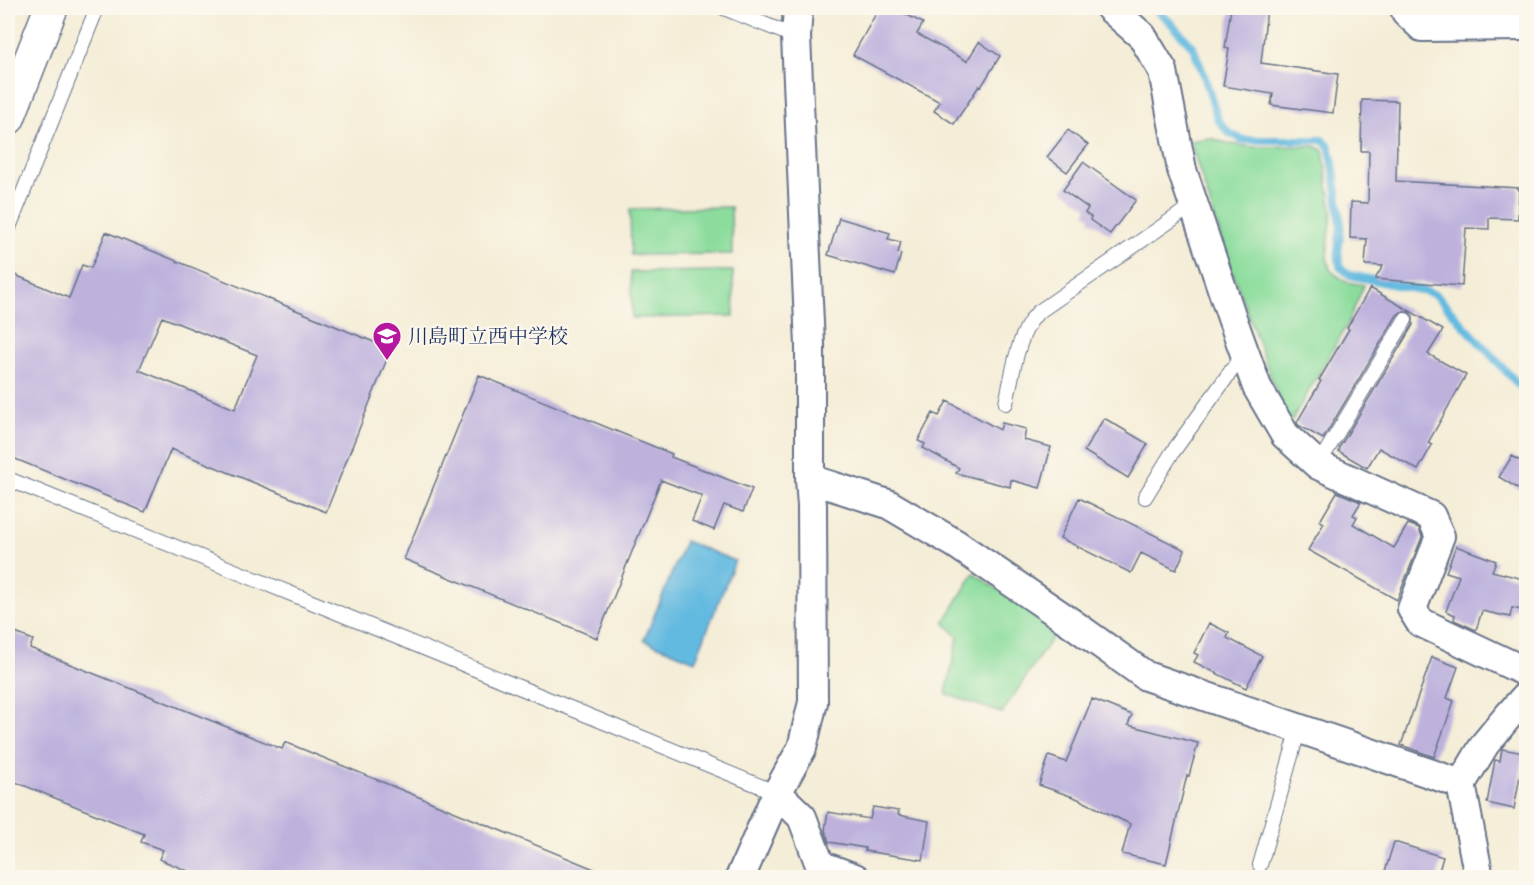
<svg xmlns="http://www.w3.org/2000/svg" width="1534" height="885" font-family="'IM FELL French Canon','Noto Serif JP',serif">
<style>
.green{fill:#8cdd9d;stroke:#54867e;stroke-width:1.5}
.water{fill:#63bae0;stroke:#3f749f;stroke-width:1.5}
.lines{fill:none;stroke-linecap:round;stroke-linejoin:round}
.stream{stroke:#63bae0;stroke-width:8}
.building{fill:#beb2dd;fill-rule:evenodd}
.service-casing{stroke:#677288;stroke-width:16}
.minor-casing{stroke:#677288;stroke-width:32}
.tertiary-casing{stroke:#677288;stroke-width:36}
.service{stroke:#fff;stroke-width:14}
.minor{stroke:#fff;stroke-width:28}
.tertiary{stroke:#fff;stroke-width:33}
.labels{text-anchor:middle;stroke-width:4.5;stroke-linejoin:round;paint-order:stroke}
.poi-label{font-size:20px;fill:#1b2f5e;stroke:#fbf7ec;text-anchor:start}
</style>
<rect width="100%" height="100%" fill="#fbf7ec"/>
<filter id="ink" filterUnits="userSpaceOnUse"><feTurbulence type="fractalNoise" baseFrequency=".0167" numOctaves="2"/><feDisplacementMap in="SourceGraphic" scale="12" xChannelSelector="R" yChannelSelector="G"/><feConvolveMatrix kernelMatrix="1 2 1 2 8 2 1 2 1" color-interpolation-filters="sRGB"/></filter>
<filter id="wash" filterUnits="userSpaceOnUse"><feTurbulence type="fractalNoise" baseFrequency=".008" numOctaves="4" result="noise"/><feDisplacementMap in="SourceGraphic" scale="24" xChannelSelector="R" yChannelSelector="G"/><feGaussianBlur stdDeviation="1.35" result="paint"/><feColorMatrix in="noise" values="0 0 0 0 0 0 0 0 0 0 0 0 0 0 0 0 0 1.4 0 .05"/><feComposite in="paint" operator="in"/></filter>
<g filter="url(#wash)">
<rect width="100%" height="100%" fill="#f4edd7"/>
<path class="green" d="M1210 138 1230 144 1252 147 1315 146 1323 150 1332 212 1327 257 1330 270 1346 282 1364 285 1348 323 1291 422 1284 413 1227 257 1190 141Z
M731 207 732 254 631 255 630 209Z
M733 271 734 316 632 318 631 272Z
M974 573 1057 630 1002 713 946 694 958 637 944 622Z"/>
<path class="water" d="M685 541 735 561 695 661 644 640Z"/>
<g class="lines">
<path class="stream" d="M1154 8 1169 21 1193 47 1205 78 1218 120 1229 133 1243 140H1322L1329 146 1334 169 1341 225 1338 252 1340 267 1350 275 1424 291 1436 295 1526 393"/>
</g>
<g id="blocks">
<path class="building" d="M879 8H893L923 23 917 34 967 61 979 42 1000 56 981 87 979 86 954 124 934 111 940 102 853 55Z
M1231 8H1267L1261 63 1338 74 1333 113 1271 105 1273 94 1223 86 1229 49 1225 48Z
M1362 100 1398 101 1396 181 1519 188 1518 219 1489 218V229L1466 228 1462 286 1375 279 1383 266 1365 265 1367 239 1350 238 1351 202 1368 203 1369 151H1361Z
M1068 130 1088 145 1067 172 1047 157Z
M1083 162 1136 200 1110 234 1090 220 1091 217 1085 213 1088 208 1063 190Z
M839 218 890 233 888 239 901 242 898 253 901 254 895 275 828 255Z
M106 232 391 349 326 512 171 449 145 512 8 456V272L69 298 82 265 91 268ZM162 317 257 355 235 409 139 370Z
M1370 288 1443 330 1428 354 1466 375 1428 443 1432 445 1418 470 1379 448 1367 468 1338 451 1340 449 1339 448 1413 325V316L1409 312H1401L1397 315 1323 439 1298 425 1297 422 1321 381 1319 380 1349 329 1347 328Z
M479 375 672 454 671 457 752 489 743 512 724 505 714 530 692 521 702 496 661 480 597 638 404 559Z
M947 401 1000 430 1002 423 1026 429 1024 440 1051 447 1040 488 1011 480 1010 487 956 473 959 468 923 448 925 444 918 441 933 413 939 416Z
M1104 418 1148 444 1128 478 1084 451Z
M1512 456 1527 465V494L1499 477Z
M1337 492 1361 502 1353 515 1357 517 1353 524 1394 548 1408 524 1419 528 1422 537 1397 600 1308 550 1324 523 1320 521Z
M1079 498 1185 550 1176 570 1141 553 1131 573 1060 538Z
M1456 546 1496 561 1492 571 1527 580V590L1522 610 1512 608 1510 617 1482 611 1476 630 1454 620 1455 615 1446 611 1459 576 1446 572Z
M1209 623 1229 633 1227 638 1262 656 1246 688 1194 662 1198 655 1194 653Z
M8 630 33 640 30 648 282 749 285 742 616 878H205L159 859 163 850 141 842 144 834 8 779Z
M1432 657 1458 667 1447 698 1454 701 1434 757 1401 745Z
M1092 699 1132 715 1128 725 1198 743 1189 776 1187 775 1166 864 1122 854 1130 824 1076 798 1039 785 1049 756 1066 762Z
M1502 749 1524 753 1514 809 1487 803 1495 760 1500 761Z
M873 807 899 811 898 815 929 821 923 860 865 851V848L829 842 825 830 828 812 870 819Z
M1394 842 1443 857 1437 878H1383Z"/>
</g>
</g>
<g filter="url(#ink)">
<use href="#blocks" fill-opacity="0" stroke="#677288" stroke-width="1.5"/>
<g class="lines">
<g class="service-casing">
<path id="service" d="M724 8 796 37
M8 230 97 8
M1006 403C1013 374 1017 334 1037 313L1193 205
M1318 465 1405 320
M8 479 314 603 777 793
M1145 497 1172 453 1244 353
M1260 865 1299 728"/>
</g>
<g class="minor-casing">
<path id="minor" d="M1110 8 1142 36 1163 71 1182 170 1232 318 1257 387 1285 435 1318 465 1431 516 1440 536 1412 609 1420 622 1526 672
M1405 8 1406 12 1422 27 1526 26
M810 479 888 504 956 544 1073 624 1146 676 1461 784
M777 793 802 817 820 865 823 878
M820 865 855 878
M740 878 777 793 802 748 813 702 812 506 810 479V345L796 37 798 8
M1479 878 1461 784 1485 744 1509 715 1526 696"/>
</g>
<g class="tertiary-casing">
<path id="tertiary" d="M8 118 51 8"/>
</g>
<use href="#service" class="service"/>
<use href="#minor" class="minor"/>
<use href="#tertiary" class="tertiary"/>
</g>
</g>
<defs>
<g id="school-pin" transform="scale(1.5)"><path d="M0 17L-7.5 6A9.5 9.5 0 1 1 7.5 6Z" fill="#b5179e" stroke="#fbf7ec"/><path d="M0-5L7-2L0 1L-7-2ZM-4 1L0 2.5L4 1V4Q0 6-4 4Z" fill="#fff"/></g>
</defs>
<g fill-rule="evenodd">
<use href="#school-pin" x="387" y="336"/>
</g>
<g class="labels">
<g class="poi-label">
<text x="408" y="343">川島町立西中学校</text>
</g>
</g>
<rect width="1534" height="885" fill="none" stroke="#fbf7ec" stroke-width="30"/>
</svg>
